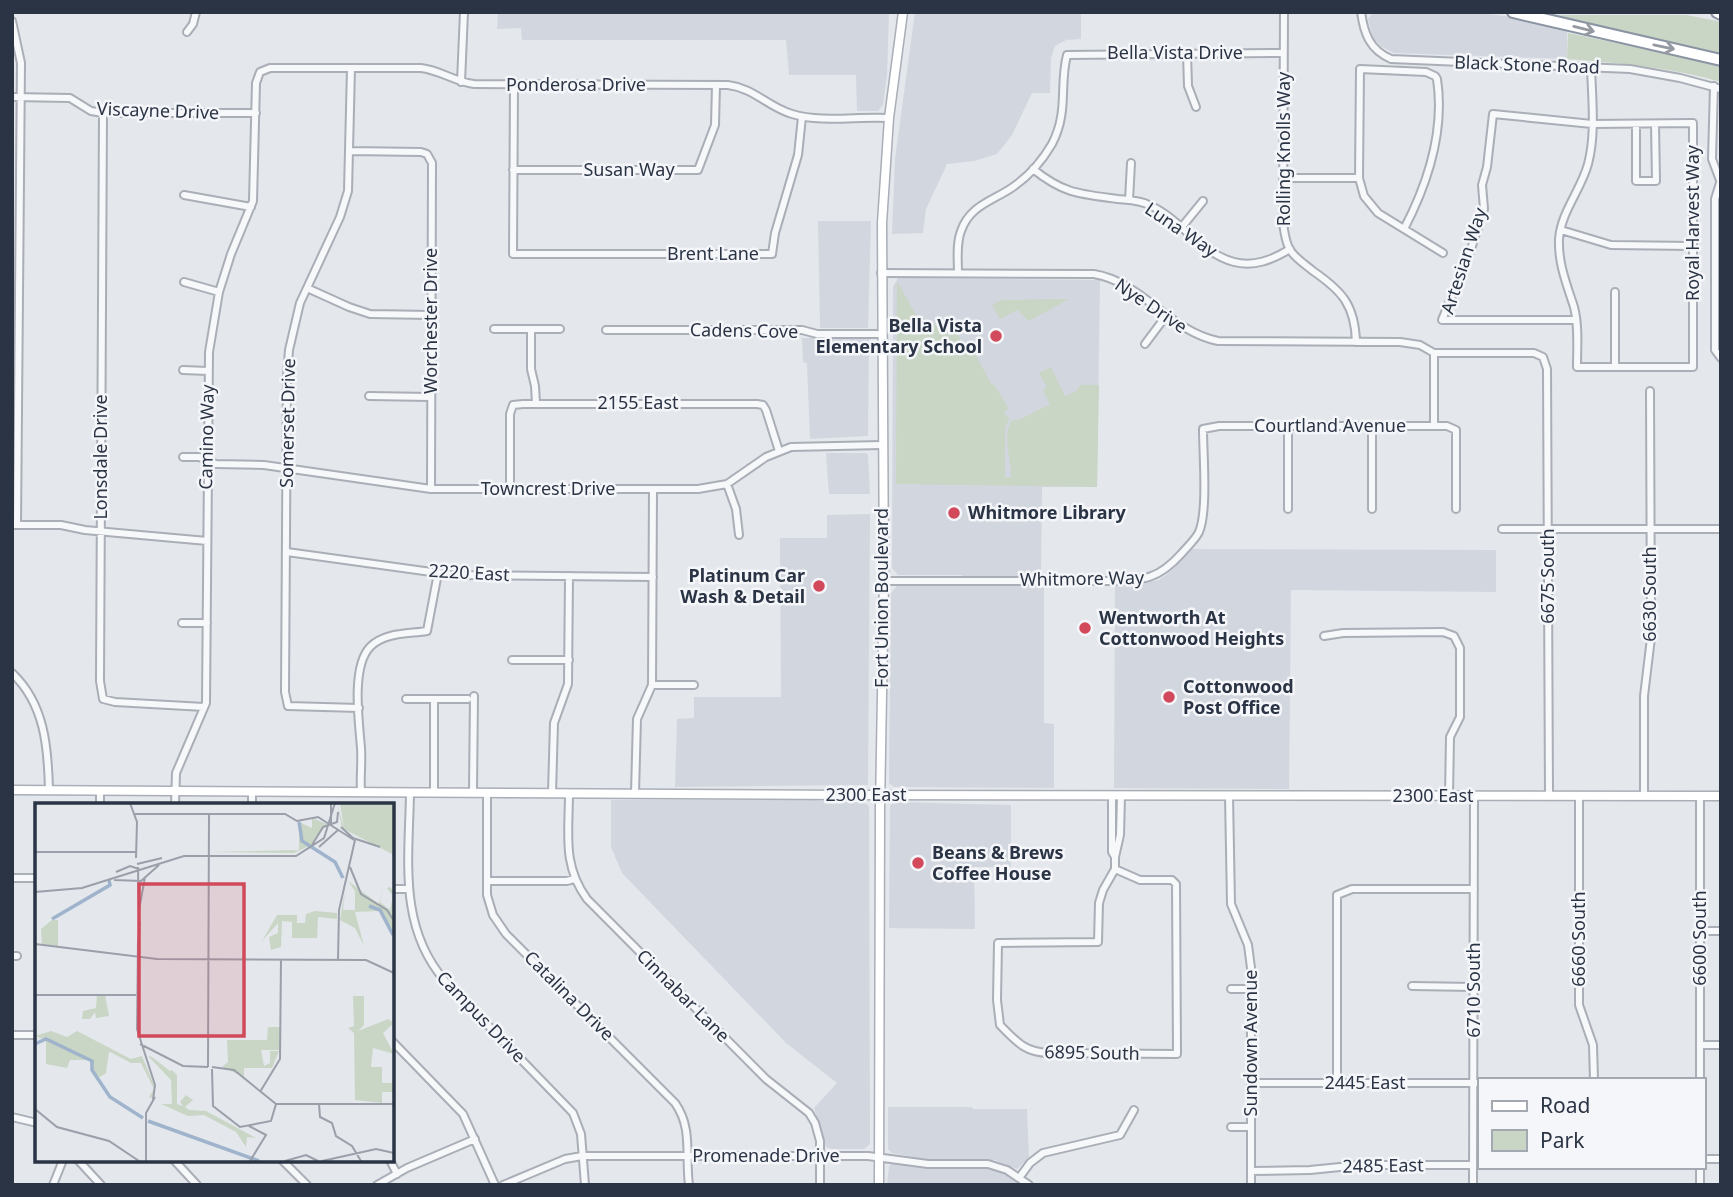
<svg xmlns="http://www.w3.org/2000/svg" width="1733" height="1197" font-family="'Noto Sans',sans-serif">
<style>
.built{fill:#d2d6de}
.green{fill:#c9d6c5}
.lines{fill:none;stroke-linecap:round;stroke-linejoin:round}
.street-casing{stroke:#a9aeb7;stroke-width:10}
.secondary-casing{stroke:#a9aeb7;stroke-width:11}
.highway-casing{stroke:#8b94a3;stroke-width:14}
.street{stroke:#f7f8fa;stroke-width:6}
.secondary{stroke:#fff;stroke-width:8}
.highway{stroke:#fff;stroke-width:10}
.oneway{stroke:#959aa2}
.poi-dot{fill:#d1495b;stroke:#f4f6f9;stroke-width:2.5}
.labels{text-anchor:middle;stroke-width:5;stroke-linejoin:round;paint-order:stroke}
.street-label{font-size:18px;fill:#2b3445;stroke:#f4f6f9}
.poi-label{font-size:18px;font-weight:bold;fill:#2b3445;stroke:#f4f6f9;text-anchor:start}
.inset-river{fill:none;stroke:#9fb4cc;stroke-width:3.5}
.inset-road{fill:none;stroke:#9a9fa9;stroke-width:2}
.view{fill:#d1495b;fill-opacity:0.15;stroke:#d1495b;stroke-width:3.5}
.inset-edge{fill:none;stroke:#2b3445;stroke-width:3.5}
</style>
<rect width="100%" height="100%" fill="#e4e7ec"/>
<path class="built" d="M498 12H889L887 75 883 105 878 111H857L856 75H789L786 40H522L521 28 497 29Z
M915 12H1081V39L1066 40 1055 46 1051 58 1050 93H1032L1012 135 997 154 974 161 947 164 926 209 923 233 892 234 895 159Z
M1374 12H1474L1526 19 1567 29V59L1394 53 1382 47 1373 38 1368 19Z
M818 221H871L868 328H820Z
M898 278 1100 280 1097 487H1042L1041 571V586L1044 587V723L1054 724V788L894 787 889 783 891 593 897 586H961L962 575H898L892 568 893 287Z
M802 338H869L868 436 810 439 807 363 803 362Z
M826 453H866L868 455 870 494H829Z
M870 514 868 785 675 787 677 719 694 718V697H781L780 538H827V515Z
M1192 549 1496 550V592L1291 590 1289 789 1114 788 1115 586 1139 584 1159 580 1171 571Z
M611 800H814L862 802 869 806 870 1144 864 1149H832L826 1147 814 1108 837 1083 786 1043 622 873 611 847Z
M894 802 1011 805V867H974L975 929 889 928 890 806Z
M888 1107H972L973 1109H1027L1029 1157 1017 1169 995 1160H929L892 1153 888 1149Z
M895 1162 930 1167 992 1168 1005 1172 1019 1183 887 1185 889 1166Z"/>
<path class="green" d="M1560 15H1686L1717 21 1721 22V54L1585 24Z
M1568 33 1721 65V82C1670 67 1619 63 1567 59Z
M897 282C914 306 911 325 947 326L948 336 957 333 967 352H974L992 385 994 384 1009 409 1004 412 1009 419 1005 428V477H1011C1012 460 1002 439 1011 421L1021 419 1050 404 1043 390 1047 387 1039 373 1051 367 1065 396 1075 392 1081 385H1099L1097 487 896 484Z
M1003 299 1006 300 1069 299 1029 321 1017 310 1000 319 992 305Z"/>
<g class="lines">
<g class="street-casing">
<path id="street" d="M1284 12 1283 222C1284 231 1285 240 1289 248 1294 258 1305 264 1313 271 1342 291 1355 305 1356 342
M1361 12C1364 34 1370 50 1391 59L1630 69 1680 78 1721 89
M12 21 21 63 17 525
M187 32 193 24 196 12
M1187 53 1188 86 1196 107
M351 68 348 191 340 217 300 303 289 350 287 376 285 692 288 706 359 708
M461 82 464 12
M514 85 513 254H772L775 233 798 155 802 117
M1714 86 1712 159 1721 183
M12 97 70 98 91 111 103 113H256
M103 113 100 681 103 699 115 702 204 707
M1636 124V181H1656L1655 124
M350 151 421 152 427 154 432 163 431 489
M1033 169C1064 194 1080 194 1118 199 1128 200 1140 200 1149 205 1180 218 1200 253 1234 262 1254 267 1272 260 1290 249
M513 170H698L715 125 716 85
M1284 178H1359
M1720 183 1715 199V350L1721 358
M184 195 251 207
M1129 200 1131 163
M1181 228 1203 201
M1404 229C1428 183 1445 132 1437 79L1435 76 1426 72 1360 69 1359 178 1364 196 1378 213 1443 253
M1561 230 1611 245 1693 246
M881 273 1094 274C1142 282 1169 331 1218 341L1400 342 1420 345 1434 353H1534L1543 357 1547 369 1549 796
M958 273C958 260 956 244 961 231 970 205 993 201 1013 187 1029 176 1042 161 1052 144 1069 111 1059 86 1067 55L1283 53
M184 282 219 292
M307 288 349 307 370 314 431 315
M1615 292V367
M1576 320H1442L1470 252 1484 209 1482 185 1487 167 1493 114 1592 124 1693 123V367H1577C1577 347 1579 326 1574 307 1567 285 1558 264 1559 239 1561 212 1581 190 1588 164 1596 134 1592 99 1591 67
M494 329H560
M531 329V369L535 386 536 403
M606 330H802L817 334H881
M1145 344 1166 316
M1434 353V426
M183 370 208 371
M369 396 431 397
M183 457H199L216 464 264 465 431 489H698L727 484 766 457 791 447 882 445
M727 484 736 509 739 535
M510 489V414L513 405 523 404H757L763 405 766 410 779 451
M1288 509V426
M1372 509V426
M12 525H61L85 530 207 541
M1502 529H1721
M287 552 453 575 653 577
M884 581H1109C1144 580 1158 580 1182 553 1187 547 1195 540 1199 532 1208 511 1203 454 1203 429L1219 426H1447L1456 430V509
M182 623H207
M1324 636 1343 633 1443 632 1454 636 1460 648V717L1450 737 1449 796
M512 660H569
M12 673C45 704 48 748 49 790
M652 685H694
M406 699H468
M100 791V805
M252 791V805
M361 792C360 777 362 763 361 748 359 722 351 667 370 647 384 632 409 634 427 631L438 573
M473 792 474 696
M410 793C409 859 398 927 445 981L573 1113 581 1134 585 1185
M434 793V699
M487 793V895L493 915 506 934 675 1103C693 1128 685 1156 689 1185
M552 793 554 723 568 684 569 576
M569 793C569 833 562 865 587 899L766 1079 809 1113 815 1123 820 1141V1185
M635 793 637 719 652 685 653 489
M1112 795V852L1115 857
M1229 796 1231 904 1248 945 1251 968V1185
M1579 796V1005L1593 1045 1594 1080
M1644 796V696L1651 638 1650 391
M175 805 176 773 206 703 209 352 219 292 231 254 253 201 256 83 260 72 270 68H421C440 70 455 82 474 84L728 85C754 88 768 107 792 114 822 123 858 116 889 118
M1115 869 1140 880H1172L1176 884 1177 1054 1048 1053C1024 1052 1016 1041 1000 1025L997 1000 998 943 1098 942 1099 903 1103 890 1115 869V857L1120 835 1121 796
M12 878H37
M487 881H567L574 879
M392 889H409
M1700 931H1721
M12 956H17
M1412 986 1474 987
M1231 989H1251
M12 1035H37
M392 1041 463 1114 495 1185
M1700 1045H1721
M1700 1080V796
M1251 1083H1479
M1337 1083V895L1352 889H1474
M12 1117 37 1123
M1231 1127H1251
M1703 1159H1721
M78 1160 101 1185
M174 1160 197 1185
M282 1160 307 1185
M390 1160 397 1174
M1700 1167V1185
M1251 1171 1310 1170 1360 1165H1473
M1019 1178 1030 1163 1043 1153 1120 1135 1134 1110
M53 1185 63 1160
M377 1185 407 1168 475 1139
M503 1185 565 1159 582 1156H868L928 1164H988L1007 1170 1029 1185
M1473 1185 1474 796"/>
</g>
<g class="secondary-casing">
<path id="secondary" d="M12 790 845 795 1721 796
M879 1185 880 808 884 581 882 223 889 118 903 12"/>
</g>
<g class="highway-casing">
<path id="highway" d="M1513 12 1721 60
M1717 12 1721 14"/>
</g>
<use href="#street" class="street"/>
<use href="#secondary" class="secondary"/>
<use href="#highway" class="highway"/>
</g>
<defs><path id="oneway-shaft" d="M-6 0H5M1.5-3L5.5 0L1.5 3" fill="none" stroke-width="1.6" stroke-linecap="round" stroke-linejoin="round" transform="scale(1.75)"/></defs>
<g class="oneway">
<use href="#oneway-shaft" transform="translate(1584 29) rotate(14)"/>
<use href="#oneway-shaft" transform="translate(1664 47) rotate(12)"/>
</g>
<g class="poi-dot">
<circle cx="996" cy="336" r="7"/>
<circle cx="954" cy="513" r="7"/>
<circle cx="819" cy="586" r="7"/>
<circle cx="1085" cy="628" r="7"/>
<circle cx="1169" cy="697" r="7"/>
<circle cx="918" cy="863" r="7"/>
</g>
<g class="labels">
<g class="street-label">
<text x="1175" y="59">Bella Vista Drive</text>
<text transform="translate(1527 65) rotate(2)" y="6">Black Stone Road</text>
<text x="576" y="91">Ponderosa Drive</text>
<text transform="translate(158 111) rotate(2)" y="6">Viscayne Drive</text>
<text transform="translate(1284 149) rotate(-90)" y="6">Rolling Knolls Way</text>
<text x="629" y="176">Susan Way</text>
<text transform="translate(1693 223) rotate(-90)" y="6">Royal Harvest Way</text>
<text transform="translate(1181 230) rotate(34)" y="6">Luna Way</text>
<text x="713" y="260">Brent Lane</text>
<text transform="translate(1464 261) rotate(-72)" y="6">Artesian Way</text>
<text transform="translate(1151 306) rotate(34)" y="6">Nye Drive</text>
<text transform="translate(431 321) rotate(-90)" y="6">Worchester Drive</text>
<text transform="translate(744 331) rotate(1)" y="6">Cadens Cove</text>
<text x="638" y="409">2155 East</text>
<text transform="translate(288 423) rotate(-89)" y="6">Somerset Drive</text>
<text x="1330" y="432">Courtland Avenue</text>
<text transform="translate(207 437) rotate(-89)" y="6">Camino Way</text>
<text transform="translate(101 457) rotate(-90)" y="6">Lonsdale Drive</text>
<text x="548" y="495">Towncrest Drive</text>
<text transform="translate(469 573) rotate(3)" y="6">2220 East</text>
<text transform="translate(1548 576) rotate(-90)" y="6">6675 South</text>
<text transform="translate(1082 579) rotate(-1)" y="6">Whitmore Way</text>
<text transform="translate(1650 594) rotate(-90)" y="6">6630 South</text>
<text transform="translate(882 598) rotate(-90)" y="6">Fort Union Boulevard</text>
<text x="866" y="801">2300 East</text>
<text x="1433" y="802">2300 East</text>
<text transform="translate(1700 938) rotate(-90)" y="6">6600 South</text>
<text transform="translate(1579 939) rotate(-90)" y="6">6660 South</text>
<text transform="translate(1474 990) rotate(-90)" y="6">6710 South</text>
<text transform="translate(569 996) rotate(45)" y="6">Catalina Drive</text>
<text transform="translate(683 996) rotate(45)" y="6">Cinnabar Lane</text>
<text transform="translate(481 1017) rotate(46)" y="6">Campus Drive</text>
<text transform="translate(1251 1043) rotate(-90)" y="6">Sundown Avenue</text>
<text transform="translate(1092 1053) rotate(1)" y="6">6895 South</text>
<text x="1365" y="1089">2445 East</text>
<text x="766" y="1162">Promenade Drive</text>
<text transform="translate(1383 1166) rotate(-1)" y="6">2485 East</text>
</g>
<g class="poi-label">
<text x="982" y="332" text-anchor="end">Bella Vista<tspan x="982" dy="21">Elementary School</tspan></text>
<text x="968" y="519">Whitmore Library</text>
<text x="805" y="582" text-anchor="end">Platinum Car<tspan x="805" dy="21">Wash &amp; Detail</tspan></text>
<text x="1099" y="624">Wentworth At<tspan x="1099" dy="21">Cottonwood Heights</tspan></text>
<text x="1183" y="693">Cottonwood<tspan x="1183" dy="21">Post Office</tspan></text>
<text x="932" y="859">Beans &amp; Brews<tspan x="932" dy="21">Coffee House</tspan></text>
</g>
</g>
<g transform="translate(35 803)">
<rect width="359" height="359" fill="#e4e7ec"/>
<path d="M302 0 309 25 305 0H359V52L307 25ZM277 15 292 21 276 42 259 50 175 49 264 47V19L277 25ZM313 78 344 101 348 85 345 99 355 107 358 93 352 85 355 84 359 89V133L344 108 320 109 329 143 320 125 305 117 310 88 308 107H320V88ZM280 108 302 110V116L283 114 282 135H257V119L247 118 246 144 236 147 234 134 243 130V120L227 138 242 112H262V120H270L271 111ZM17 117H23V143L7 141 6 126ZM62 192H70L74 213 61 215 60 209 55 216H47L48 208 61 205ZM318 193H329V222L323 228 353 216 359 220 348 230 359 251 338 245 336 264H347V280H359V289H347V300L320 297 319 230 313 225 319 223ZM233 224H245V247H226L229 263 235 260V248H244L237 265H209V274L187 264 193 259 192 237H232ZM16 228 32 234 42 228 96 256 107 253 119 282 118 294 117 295 114 294 119 286 106 260H96L77 250 74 249 71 270 65 274 56 268 55 257H35L32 265 11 261V237L0 233ZM113 253 117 254 135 268 137 267 142 272V301L148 303 145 299 151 292 158 297 150 304 154 307 171 308 221 335 212 334 211 344 201 329 169 312 153 313 126 301H137L136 277Z" fill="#c9d6c5"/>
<path class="inset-river" d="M264 19 267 38 300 59 308 75M334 103 345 107 358 132M17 116 75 82 74 77M0 241 11 236 57 258V267L75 294 108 315M113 318 224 358"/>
<path class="inset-road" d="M95 0 102 19 101 55M296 0V22M98 11H250L262 18 283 14 319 37M306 24 318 35 345 44M277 42 288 24 302 19 303 9M284 44 303 27M0 49H102M102 61 127 55M103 64 104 120M315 64 326 91 352 107 359 118M81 69 95 63 104 66M79 77 106 78 124 62M0 89 47 85 149 53H261L289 35 300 0M104 107 110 74M103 139 102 226 120 282 118 297M103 140 105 119M0 141 122 156 331 157 359 170M303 156 304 107 320 37M0 192H101M105 241 148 263 173 264M173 264 174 11M177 264 199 267 241 301H359M177 266 178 303 205 324 236 318 241 301M225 289 245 256 246 156M284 301 285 314 297 320 301 333 317 343 326 358M0 306 22 324 74 338 104 358M214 323 231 332 215 358M111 358V310L120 294M250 358 271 352 283 358M287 358 341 346 359 350"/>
<path class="view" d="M104 81H209V233H104Z"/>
<rect width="359" height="359" class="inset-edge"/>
</g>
<rect width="1733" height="1197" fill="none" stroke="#2b3445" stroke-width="28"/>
<rect x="1478" y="1078" width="228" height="91" fill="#f4f6f9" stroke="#a4a8b1" stroke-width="2"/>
<rect x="1492" y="1101" width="35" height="10" fill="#ffffff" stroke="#a4a8b1" stroke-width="2"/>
<text x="1540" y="1113" font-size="21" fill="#2b3445">Road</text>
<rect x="1492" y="1130" width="35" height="21" fill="#c9d6c5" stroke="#a4a8b1" stroke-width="2"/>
<text x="1540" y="1148" font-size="21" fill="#2b3445">Park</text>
</svg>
